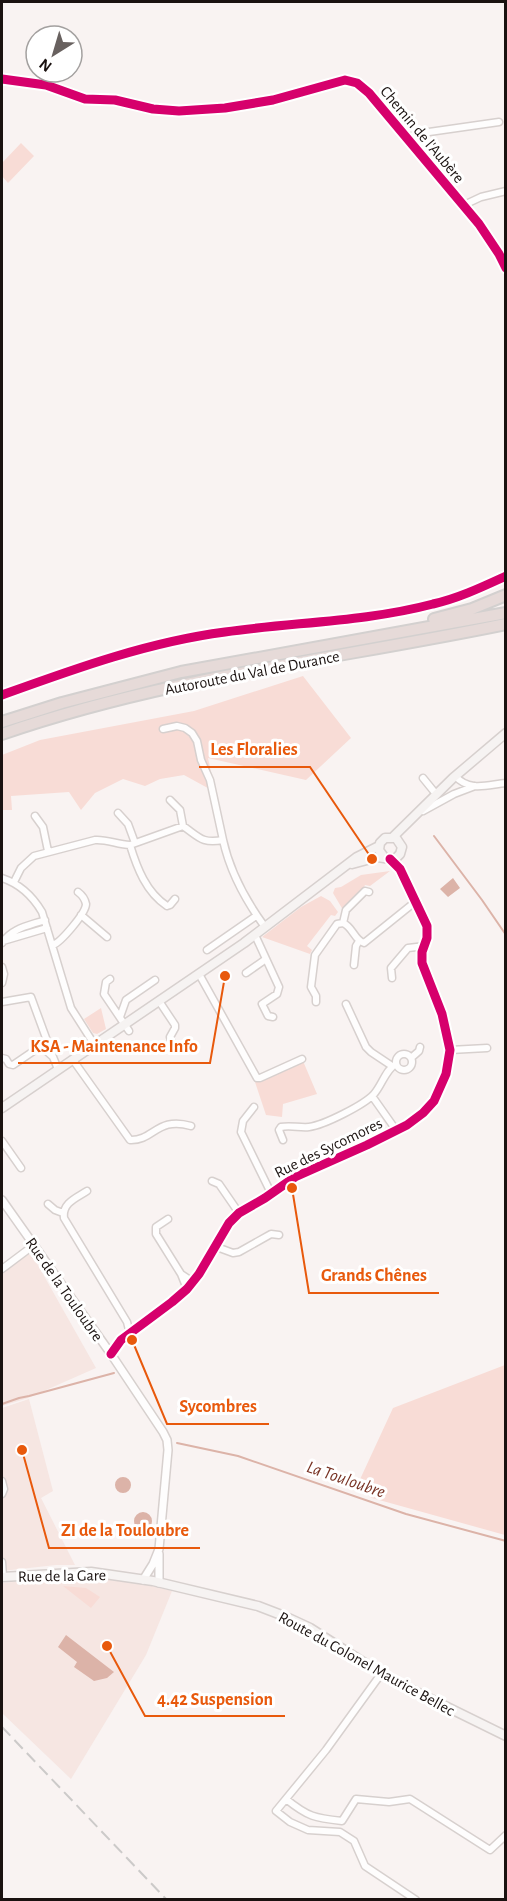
<svg xmlns="http://www.w3.org/2000/svg" width="507" height="1901" font-family="'Alegreya Sans',sans-serif">
<style>
.built{fill:#f6e6e2}
.green{fill:#f8dcd6}
.water{fill:#dcb3a8}
.lines{fill:none;stroke-linecap:round;stroke-linejoin:round}
.stream{stroke:#dcb3a8;stroke-width:2}
.minor-casing{stroke:#d7d0ce;stroke-width:9}
.tertiary-casing{stroke:#d7d0ce;stroke-width:10}
.secondary-casing{stroke:#d7d0ce;stroke-width:11}
.motorway-casing{stroke:#d3d0cf;stroke-width:14}
.minor{stroke:#fefdfd;stroke-width:6}
.tertiary{stroke:#fefdfd;stroke-width:7}
.secondary{stroke:#f6f3f2;stroke-width:8}
.motorway{stroke:#e6dad8;stroke-width:10}
.rail{stroke:#cccac9;stroke-width:2;stroke-dasharray:12 6;stroke-linecap:butt}
.cycleway-casing{stroke:#fff;stroke-width:13}
.cycleway{stroke:#d6006c;stroke-width:9}
.labels{text-anchor:middle;stroke-width:6;stroke-linejoin:round;paint-order:stroke}
.street-label{font-size:16px;fill:#1a1210;stroke:#fff}
.water-label{font-size:18px;font-style:italic;fill:#773122;stroke:#fff}
.leader{fill:none;stroke:#e8590c;stroke-width:2}
.callout-dot{fill:#e8590c;stroke:#fff;stroke-width:2}
.callout-label{font-size:18px;text-anchor:middle;font-weight:bold;fill:#e8590c;stroke:#fff;stroke-width:6;stroke-linejoin:round;paint-order:stroke}
</style>
<rect width="100%" height="100%" fill="#f9f3f2"/>
<path class="built" d="M26 1251 35 1260 96 1368 28 1398 2 1406V1274Z
M29 1399 53 1491 41 1498 75 1565H56L2 1571V1408Z
M79 1576 140 1583 172 1591 146 1655 71 1779 2 1713V1583Z"/>
<path class="green" d="M21 143 34 156 8 183 2 176V163Z
M303 676 351 738 306 780 208 758 215 792 184 775 160 779 145 786 123 779 95 793 81 810 69 792 11 796 12 810H2V755L40 740 194 711Z
M390 871 370 886 365 885 362 891 343 910 333 893 335 888 341 887 361 875Z
M321 896 330 901 338 912 335 916 331 915 307 946 312 950 310 954 262 937 301 907Z
M101 1008 106 1029 97 1034 93 1033 84 1019Z
M303 1061 317 1094 283 1104 282 1117 266 1115 254 1079Z
M505 1365V1535L372 1498 356 1488 393 1408Z
M63 1586 86 1588 100 1597 91 1608Z"/>
<path class="water" d="M453 878 460 888 448 897 440 889Z
M115 1485a8 8 0 1 1 16 0a8 8 0 1 1-16 0Z
M134 1521a9 9 0 1 1 18 0a9 9 0 1 1-18 0Z
M66 1635 114 1672 107 1678 94 1681 74 1667 77 1662 58 1647Z"/>
<g class="lines">
<path class="stream" d="M434 836 482 900 506 935
M2 1404 19 1398 29 1396 114 1373
M177 1443 238 1456 406 1514 506 1541"/>
<g class="minor-casing">
<path id="minor" d="M2 79 46 85 85 99 115 100 153 109 179 111 225 108 273 100 345 80 357 83 369 93 479 224 499 254 506 268
M408 139 415 134 499 122
M464 205 481 197 506 191
M2 695C74 669 148 642 225 632 294 622 365 622 433 604 459 598 482 587 506 576
M163 729 177 726 185 728 192 733 197 741 201 760 210 780 223 840
M455 776C470 792 486 785 506 783
M423 778 436 794
M170 800 180 810 183 826
M423 811 454 794 475 786
M118 813 128 824 135 843
M35 816 43 827 48 851
M130 845C137 868 146 892 167 906L170 905 175 899
M2 878C20 884 32 895 42 912L71 1008 94 1044
M14 882 21 868 34 856 95 840C107 839 118 845 130 845L183 826C199 837 202 844 223 840 230 872 246 901 265 927
M81 915 107 937
M343 923C353 927 354 940 364 943L415 902
M343 923 346 910 365 891 369 892
M255 935 279 987 277 994 262 1004 268 1016 273 1017
M3 941 47 928
M2 943C12 928 28 926 45 920
M53 945C61 942 86 913 86 904 85 899 82 895 78 892
M207 950 256 916
M354 965 356 946 359 941
M2 967 4 974 2 983
M246 973 266 959
M199 974 257 1078H260L302 1059
M392 978 391 968 408 948 425 946
M110 979 106 982 104 994 129 1031
M159 1001 175 1025V1028L170 1037 172 1044
M2 1002 31 997 53 1057
M316 1002V996L311 987 315 955 337 924 343 923
M346 1004 366 1047 371 1052 392 1066
M120 1017 126 1000 155 980
M450 1050 487 1048
M396 1062a8 8 0 1 1 16 0a8 8 0 1 1-16 0Z
M2 1058 6 1059 9 1064 13 1065 38 1048H43L53 1057 58 1069
M411 1058 419 1051 420 1047
M73 1060 130 1140C154 1141 157 1116 191 1126
M372 1096 396 1130
M254 1107 243 1121 241 1132 271 1193
M283 1140 279 1130 281 1127C290 1125 300 1128 309 1127 324 1125 364 1105 374 1094 382 1085 386 1069 396 1064
M2 1141 21 1168
M212 1181 219 1184 239 1213
M87 1191C76 1198 62 1203 64 1218L127 1322 130 1334
M48 1204 55 1210 63 1213
M168 1219 156 1227V1234L181 1274
M214 1246 233 1253 239 1252 271 1234 279 1235
M2 1269 34 1245
M187 1289 181 1274 193 1282
M111 1354 121 1340 172 1302 187 1289 199 1274 229 1223 239 1213 265 1198 295 1177 367 1145 407 1125 423 1113 434 1101 446 1074 450 1050 442 1014 422 963V952L427 938V926L400 869 390 859
M2 1481 4 1489 2 1494
M2 1562 3 1577
M381 1674 326 1750 276 1811 290 1822 308 1830 340 1832 354 1841 365 1866 416 1900
M286 1799C308 1817 315 1818 342 1821L356 1799 389 1802 410 1799 490 1850 506 1835"/>
</g>
<g class="tertiary-casing">
<path id="tertiary" d="M2 1200 111 1354 163 1432 167 1440 168 1450 159 1549 153 1564 143 1580
M159 1554V1583"/>
</g>
<g class="secondary-casing">
<path id="secondary" d="M393 837 453 778 506 733
M352 864 378 857 390 859 396 858 400 854 402 847 396 838H385L380 843 379 850 384 857
M2 1108 244 943 357 857 379 846
M2 1577 91 1572 153 1581 258 1606 284 1616 310 1628 388 1678 506 1736"/>
</g>
<g class="motorway-casing">
<path id="motorway" d="M434 619 472 609 506 595
M2 722 62 703 181 672 506 613
M2 734C167 677 336 659 506 624"/>
</g>
<use href="#minor" class="minor"/>
<use href="#tertiary" class="tertiary"/>
<use href="#secondary" class="secondary"/>
<use href="#motorway" class="motorway"/>
<path class="rail" d="M2 1727 167 1900"/>
<g class="cycleway-casing">
<path id="cycleway" d="M2 79 46 85 85 99 115 100 153 109 179 111 225 108 273 100 345 80 357 83 369 93 479 224 499 254 506 268
M2 695C74 669 148 642 225 632 294 622 365 622 433 604 459 598 482 587 506 576
M111 1354 121 1340 172 1302 187 1289 199 1274 229 1223 239 1213 265 1198 295 1177 367 1145 407 1125 423 1113 434 1101 446 1074 450 1050 442 1014 422 963V952L427 938V926L400 869 390 859"/>
</g>
<use href="#cycleway" class="cycleway"/>
</g>
<g class="labels">
<g class="street-label">
<text transform="translate(423 134) rotate(50)" y="6">Chemin de l'Aubère</text>
<text transform="translate(252 672) rotate(-11)" y="6">Autoroute du Val de Durance</text>
<text transform="translate(328 1147) rotate(-26)" y="6">Rue des Sycomores</text>
<text transform="translate(65 1289) rotate(55)" y="6">Rue de la Touloubre</text>
<text transform="translate(62 1575) rotate(-1)" y="6">Rue de la Gare</text>
<text transform="translate(367 1663) rotate(29)" y="6">Route du Colonel Maurice Bellec</text>
</g>
<g class="water-label">
<text transform="translate(346 1479) rotate(19)" y="6">La Touloubre</text>
</g>
</g>
<path class="leader" d="M372 859L310 767H199M225 976L210 1063H18M292 1188L309 1293H439M132 1340L167 1424H269M22 1450L49 1548H200M107 1646L145 1716H285"/>
<g class="callout-dot">
<circle cx="372" cy="859" r="6"/>
<circle cx="225" cy="976" r="6"/>
<circle cx="292" cy="1188" r="6"/>
<circle cx="132" cy="1340" r="6"/>
<circle cx="22" cy="1450" r="6"/>
<circle cx="107" cy="1646" r="6"/>
</g>
<g class="callout-label">
<text x="254" y="755">Les Floralies</text>
<text x="114" y="1052">KSA - Maintenance Info</text>
<text x="374" y="1281">Grands Chênes</text>
<text x="218" y="1412">Sycombres</text>
<text x="125" y="1536">ZI de la Touloubre</text>
<text x="215" y="1705">4.42 Suspension</text>
</g>
<rect width="507" height="1901" fill="none" stroke="#1a1210" stroke-width="6"/>
<g transform="translate(54 54) rotate(217)"><circle r="28" fill="#ffffff" stroke="#a3a09f" stroke-width="1.5"/>
<path d="M0-4.5L10 22L0 15L-10 22Z" fill="#68615f"/>
<text y="-9" font-size="16" font-weight="bold" text-anchor="middle" fill="#1a1210">N</text>
</g>
</svg>
